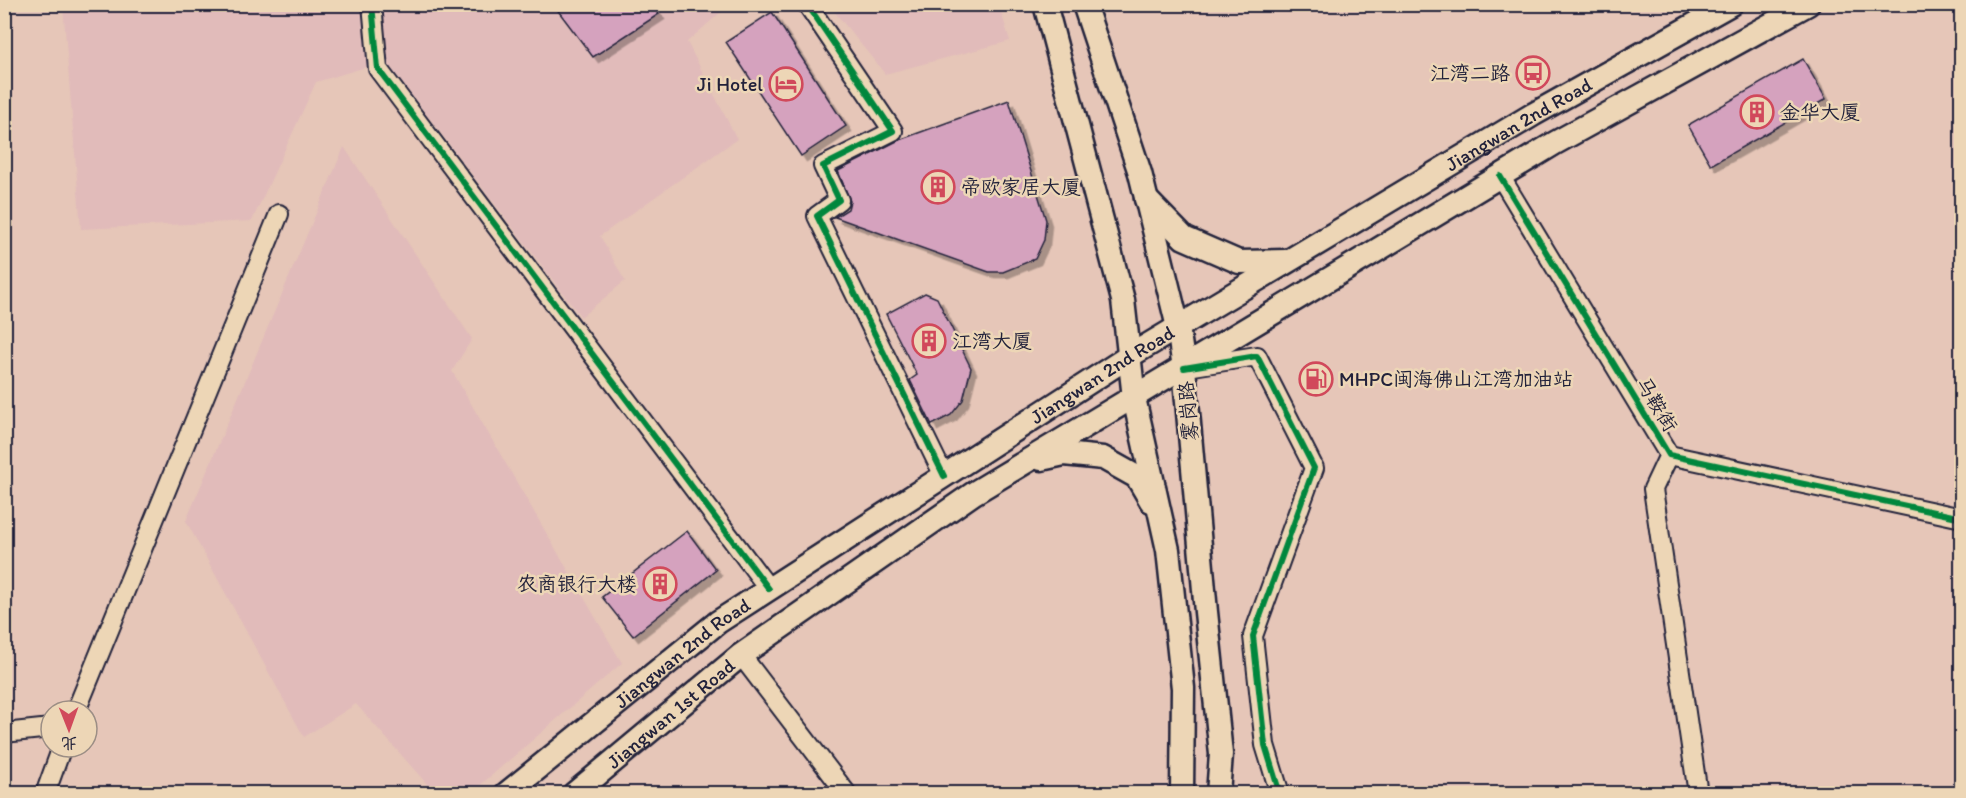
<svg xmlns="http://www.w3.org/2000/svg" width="1966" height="798" font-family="Itim,'LXGW WenKai TC',sans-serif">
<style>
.built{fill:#e1bbba}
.building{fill:#d5a2be;stroke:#22223b;stroke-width:1.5;filter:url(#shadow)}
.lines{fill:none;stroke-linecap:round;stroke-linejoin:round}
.minor-casing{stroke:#22223b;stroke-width:22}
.major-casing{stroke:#22223b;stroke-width:27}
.minor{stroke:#edd6b6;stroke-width:18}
.major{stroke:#edd6b6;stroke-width:22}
.cycleway-casing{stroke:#edd6b6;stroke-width:10}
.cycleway{stroke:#00873e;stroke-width:6}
.labels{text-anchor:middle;stroke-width:5;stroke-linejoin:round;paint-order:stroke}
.poi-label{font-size:20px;fill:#22223b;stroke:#edd6b6;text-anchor:start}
.street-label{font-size:20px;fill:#22223b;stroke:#edd6b6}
</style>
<defs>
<filter id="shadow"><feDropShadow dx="5.5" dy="5.5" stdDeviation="0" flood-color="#0004"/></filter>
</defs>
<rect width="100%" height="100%" fill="#e6c6b8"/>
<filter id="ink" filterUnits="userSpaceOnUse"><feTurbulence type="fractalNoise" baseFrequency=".0167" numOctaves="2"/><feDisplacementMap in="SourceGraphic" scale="12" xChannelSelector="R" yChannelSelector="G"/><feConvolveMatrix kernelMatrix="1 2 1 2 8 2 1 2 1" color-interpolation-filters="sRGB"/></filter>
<g filter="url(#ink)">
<path class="built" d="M63 5H729L687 42 737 139 600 236 625 281 581 317 386 61 316 82 252 221 81 229Z
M829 5H999L1010 41 885 74Z
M344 147 472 339 452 371 622 663 471 793H435L356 704 304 737 186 521Z"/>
<path class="building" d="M553 4H652L659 14 593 57Z
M772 12 846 126 801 156 726 42Z
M1803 59 1826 99 1711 165 1688 125Z
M1009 100 1046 220 1044 240 1035 259 1003 272H989L835 217 848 209 850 201 838 171 899 140Z
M925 293 937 298 971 368 963 400 951 415 932 425 910 380 917 375 886 314Z
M687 531 716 570 633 636 602 597Z"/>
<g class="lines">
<g class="minor-casing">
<path id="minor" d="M372 4 378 69 769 589
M807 4 893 131 823 166 839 200 817 216 944 476
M1500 176 1669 455 1962 518
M1187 367 1257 356 1314 468 1253 636 1265 745 1280 794
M1669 455 1653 489 1698 794
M741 655 847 794
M76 711 279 214
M4 733 51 728
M45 794 62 747"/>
</g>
<g class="major-casing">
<g id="major">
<path d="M1045 4 1123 300 1134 398 1168 550 1183 688 1182 794"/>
<path d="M1084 4 1140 173 1178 327 1184 368 1206 612 1221 754 1218 794"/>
<path d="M1146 199 1184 238 1239 262 1286 261"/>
<path d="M1041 459 1064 454 1103 458 1137 477 1151 501"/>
<path id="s1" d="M506 794 718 622 944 476 1128 357 1534 114 1731 4"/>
<path id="s2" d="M574 794 741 655 974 493 1555 143 1808 4"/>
</g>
</g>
<use href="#minor" class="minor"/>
<use href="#major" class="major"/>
<g class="cycleway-casing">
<path id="cycleway" d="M372 4 378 69 769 589
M807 4 893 131 823 166 839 200 817 216 944 476
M1500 176 1669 455 1962 518
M1184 368 1257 356 1314 468 1253 636 1265 745 1280 794"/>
</g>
<use href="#cycleway" class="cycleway"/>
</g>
</g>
<defs>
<g id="bus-ring" transform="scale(1.725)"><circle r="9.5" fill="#edd6b6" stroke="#d1495b" stroke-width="1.5"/><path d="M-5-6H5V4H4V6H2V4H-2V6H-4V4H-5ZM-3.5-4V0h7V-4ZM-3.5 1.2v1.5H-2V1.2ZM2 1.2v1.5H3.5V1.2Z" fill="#d1495b"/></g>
<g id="hotel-ring" transform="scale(1.725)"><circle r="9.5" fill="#edd6b6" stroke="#d1495b" stroke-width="1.5"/><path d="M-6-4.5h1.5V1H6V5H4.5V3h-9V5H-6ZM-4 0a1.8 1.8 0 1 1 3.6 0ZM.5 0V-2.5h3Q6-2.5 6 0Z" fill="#d1495b"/></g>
<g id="building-ring" transform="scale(1.725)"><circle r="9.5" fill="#edd6b6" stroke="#d1495b" stroke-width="1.5"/><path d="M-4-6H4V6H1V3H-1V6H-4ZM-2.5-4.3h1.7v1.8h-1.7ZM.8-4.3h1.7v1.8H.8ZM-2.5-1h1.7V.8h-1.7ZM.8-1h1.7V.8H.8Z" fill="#d1495b"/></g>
<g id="fuel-ring" transform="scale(1.725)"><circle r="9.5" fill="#edd6b6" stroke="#d1495b" stroke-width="1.5"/><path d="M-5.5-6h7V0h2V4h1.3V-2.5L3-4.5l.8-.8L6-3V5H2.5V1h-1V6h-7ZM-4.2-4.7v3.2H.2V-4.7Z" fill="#d1495b"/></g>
</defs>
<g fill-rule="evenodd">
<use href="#bus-ring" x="1533" y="73"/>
<use href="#hotel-ring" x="786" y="84"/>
<use href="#building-ring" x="1757" y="112"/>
<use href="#building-ring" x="938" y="187"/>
<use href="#building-ring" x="929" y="341"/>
<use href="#fuel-ring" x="1316" y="379"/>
<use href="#building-ring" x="660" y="584"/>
</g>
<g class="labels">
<g class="poi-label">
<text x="1510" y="80" text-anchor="end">江湾二路</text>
<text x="763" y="91" text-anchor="end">Ji Hotel</text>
<text x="1780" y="119">金华大厦</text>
<text x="961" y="194">帝欧家居大厦</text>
<text x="952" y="348">江湾大厦</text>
<text x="1339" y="386">MHPC闽海佛山江湾加油站</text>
<text x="637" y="591" text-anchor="end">农商银行大楼</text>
</g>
<g class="street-label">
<text dy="7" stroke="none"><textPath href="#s1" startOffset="1216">Jiangwan 2nd Road</textPath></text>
<text dy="7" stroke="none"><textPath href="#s1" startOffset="730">Jiangwan 2nd Road</textPath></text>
<text transform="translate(1657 404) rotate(59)" y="7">马鞍街</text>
<text transform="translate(1188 411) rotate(-95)" y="7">雾岗路</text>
<text dy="7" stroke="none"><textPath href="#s1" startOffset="226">Jiangwan 2nd Road</textPath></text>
<text dy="7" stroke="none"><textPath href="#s2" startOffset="126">Jiangwan 1st Road</textPath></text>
</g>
</g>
<rect width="1966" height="798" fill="none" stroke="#edd6b6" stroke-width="24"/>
<rect x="12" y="12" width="1942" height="774" fill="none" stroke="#22223b" stroke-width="2" filter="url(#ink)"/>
<g transform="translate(69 729) rotate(179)"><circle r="28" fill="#edd6b6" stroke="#9c8e85" stroke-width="1.5"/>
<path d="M0-4.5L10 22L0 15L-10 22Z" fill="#d1495b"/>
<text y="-9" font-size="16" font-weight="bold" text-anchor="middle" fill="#22223b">北</text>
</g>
</svg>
